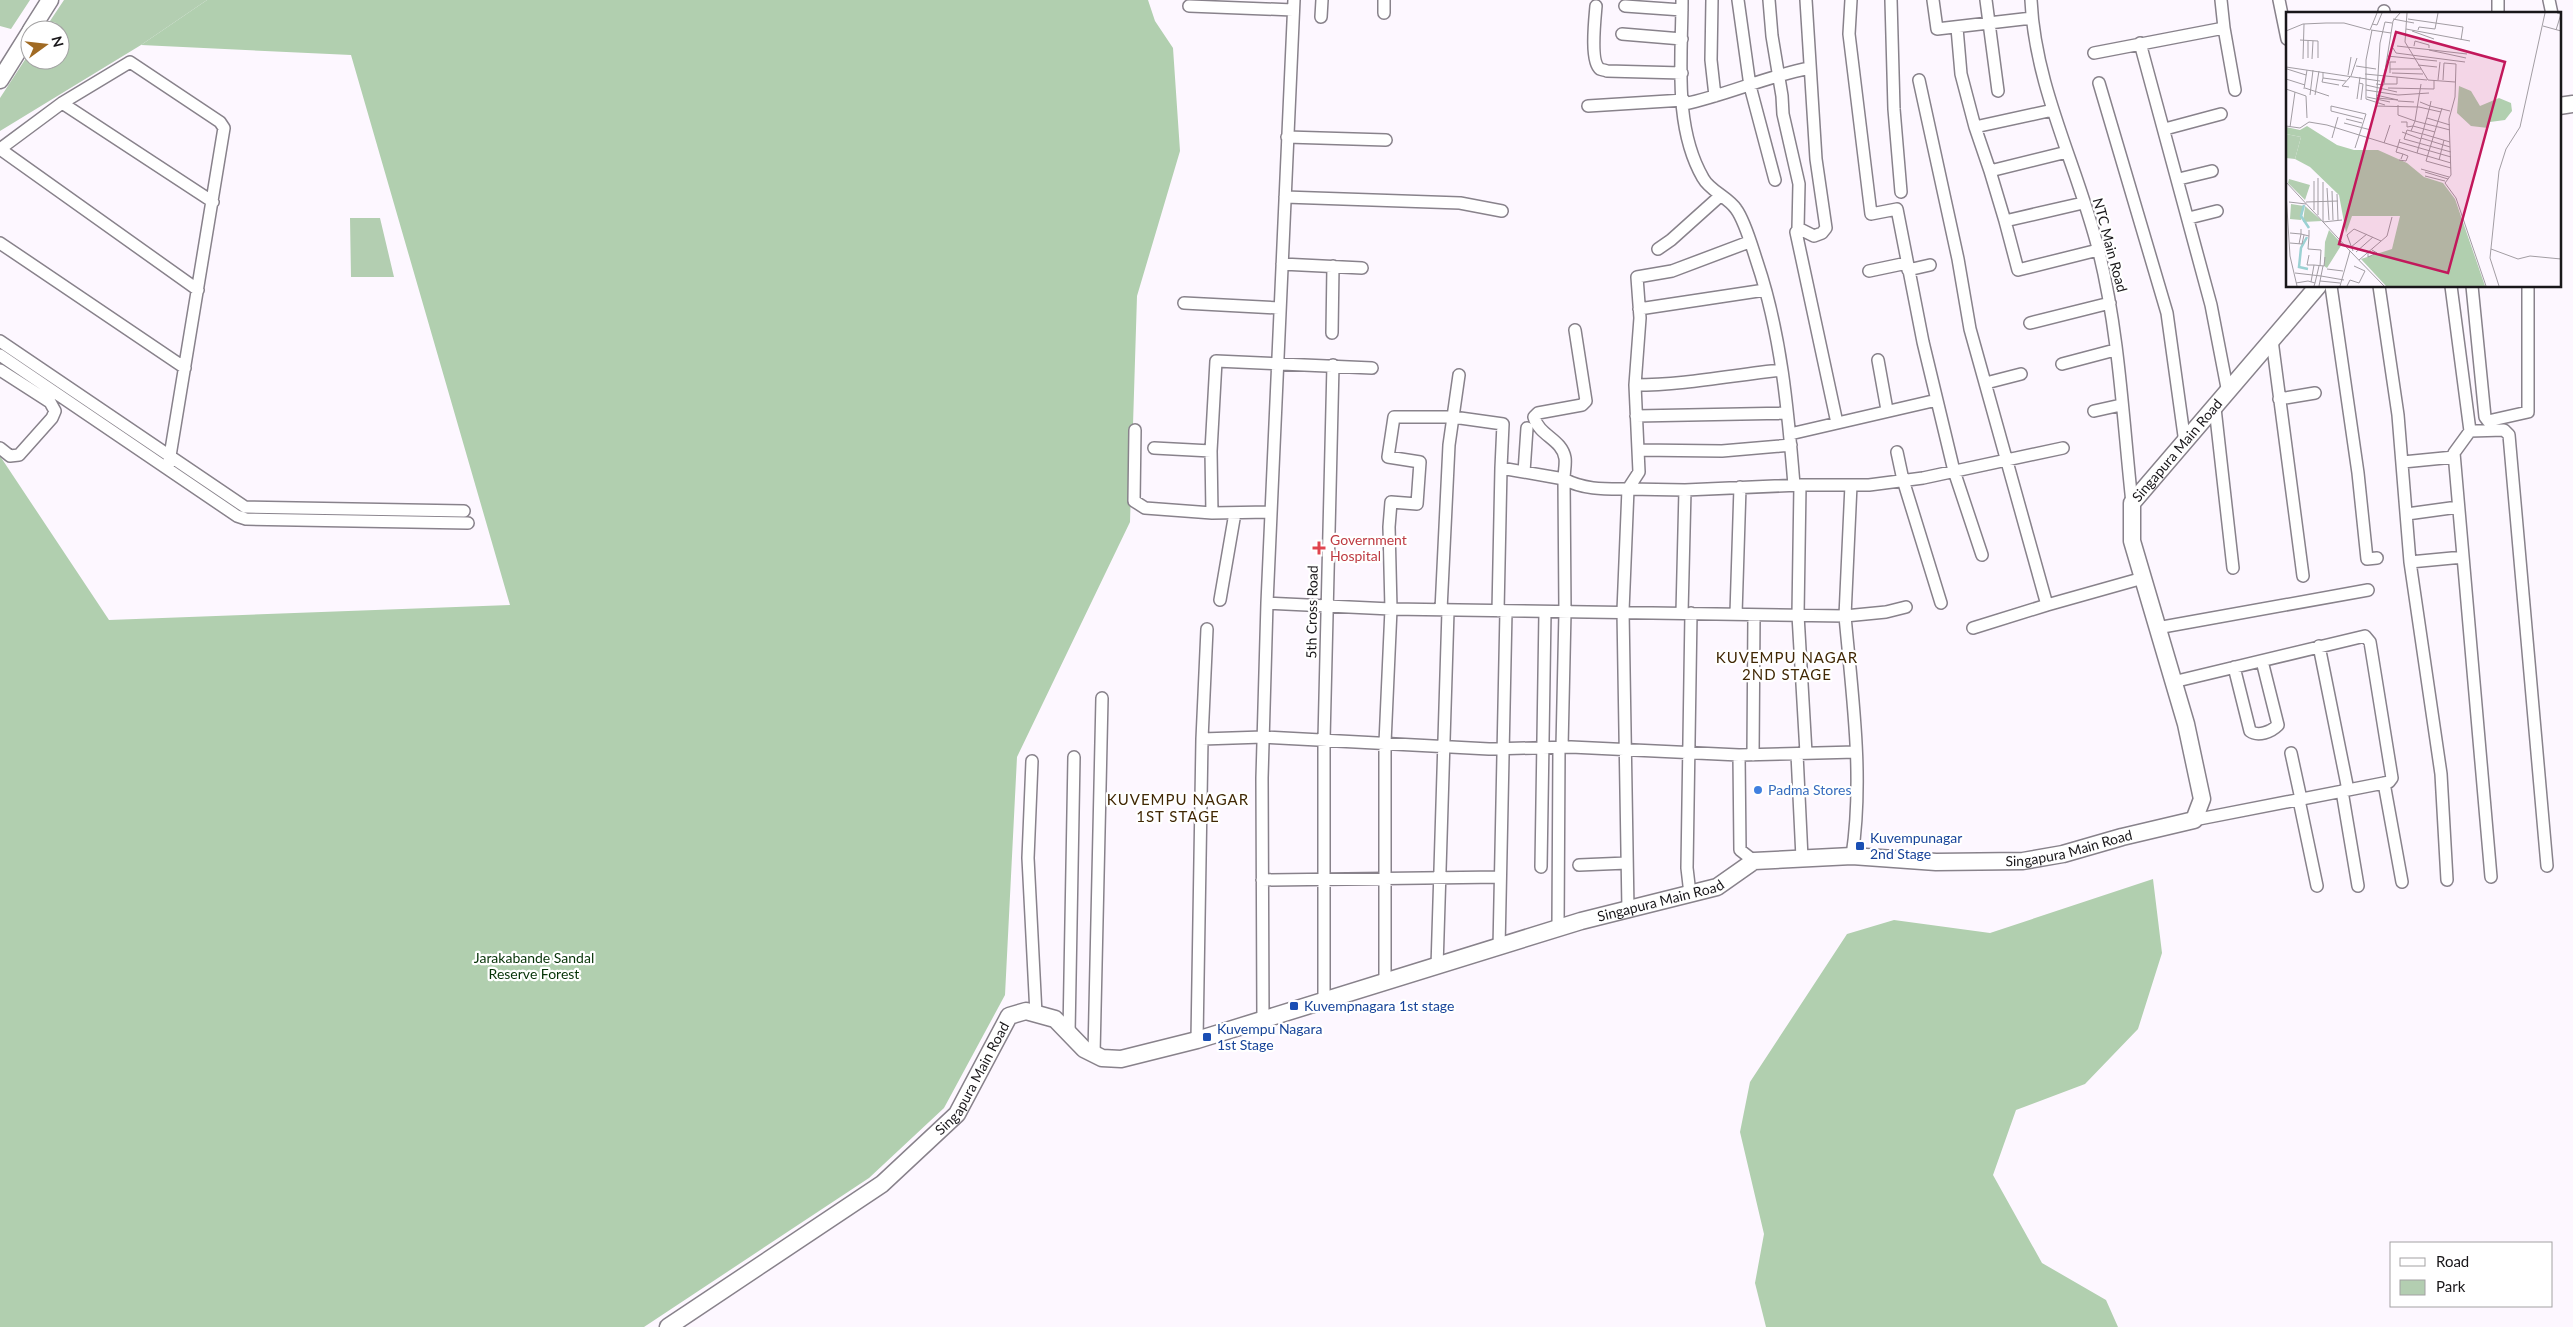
<svg xmlns="http://www.w3.org/2000/svg" width="2573" height="1327" font-family="Lato,sans-serif">
<style>
.green{fill:#b3ceb1}
.forest{fill:#b1cfaf}
.lines{fill:none;stroke-linecap:round;stroke-linejoin:round}
.street-casing{stroke:#88828b;stroke-width:14}
.secondary-casing{stroke:#88828b;stroke-width:19}
.street{stroke:#fff;stroke-width:11}
.secondary{stroke:#fff;stroke-width:16}
.health-dot{fill:#e0444e;stroke:#fff;stroke-width:2}
.shop-dot{fill:#3f7fe0;stroke:#fff;stroke-width:2}
.transit-dot{fill:#1a4fb4;stroke:#fff;stroke-width:2}
.labels{text-anchor:middle;stroke-width:4.5;stroke-linejoin:round;paint-order:stroke}
.street-label{font-size:14px;fill:#19171a;stroke:#fff}
.health-label{font-size:14px;fill:#be3a42;stroke:#fff;text-anchor:start}
.shop-label{font-size:14px;fill:#366cbe;stroke:#fff;text-anchor:start}
.transit-label{font-size:14px;fill:#164399;stroke:#fff;text-anchor:start}
.park-label{font-size:14px;fill:#063307;stroke:#fff}
.neighbourhood-label{font-size:15px;letter-spacing:1px;fill:#412805;stroke:#fff}
.inset-river{fill:none;stroke:#9bd1d3;stroke-width:2.5}
.inset-road{fill:none;stroke:#a29da3;stroke-width:1}
.view{fill:#c2185b;fill-opacity:0.15;stroke:#c2185b;stroke-width:2.5}
.inset-edge{fill:none;stroke:#19171a;stroke-width:2.5}
</style>
<rect width="100%" height="100%" fill="#fdf7ff"/>
<path class="green" d="M0 0H30L11 29 0 26Z
M64 0H207L141 45 0 131V98L30 52V60H60V30H44Z
M350 218H380L394 277H351Z"/>
<path class="forest" d="M207 0H1148L1155 21 1173 48 1180 151 1137 296 1130 522 1017 757 1005 995 944 1108 869 1178 644 1327H0V456L109 620 510 605 351 55 141 45Z
M2153 879 2162 953 2138 1029 2085 1084 2016 1110 1993 1175 2042 1263 2106 1300 2118 1327H1766L1755 1283 1764 1234 1740 1132 1750 1082 1847 934 1894 920 1990 933Z"/>
<g class="lines">
<g class="street-casing">
<path id="street" d="M1294 0 1267 603 1391 609 1845 616C1852 695 1864 776 1852 856
M1682 0C1682 58 1673 126 1703 178 1710 191 1728 197 1736 209 1745 221 1752 247 1757 262 1781 333 1788 410 1794 485
M1712 0 1711 60 1715 96
M1738 0 1750 86 1775 180
M1769 0 1772 36 1782 96 1783 114 1799 184 1798 228 1814 236 1822 233 1826 228 1816 159 1806 0
M1851 0 1849 34 1871 214 1897 209 1923 342 1954 471 1982 555
M1891 0 1894 109 1901 192
M1933 0 1937 29 2032 18
M1986 0 1998 91
M2031 0C2035 88 2078 167 2099 252 2119 333 2123 420 2132 503
M2221 0 2224 28
M2279 0 2287 39
M2498 0V14
M2549 0 2552 14
M1189 6 1293 10
M1596 6C1595 18 1590 62 1600 69 1602 70 1605 70 1607 71L1682 73
M1625 6 1682 10
M1384 13V0
M2384 14V11
M1321 17 1322 0
M1957 28 1961 74 1975 127 1990 171 2067 152
M1622 34 1682 39
M2140 43 2211 305 2228 393
M2094 53 2224 28 2235 90
M1919 80 1958 259 1970 329 2047 605 2143 578
M2099 83 2167 313 2185 443
M62 103 213 202
M1684 104C1727 95 1767 76 1810 68
M1588 106 1684 100
M1975 127 2053 110
M2165 129 2221 114
M1287 137 1386 140
M0 149 62 103 130 62 220 122 224 128 168 468
M0 149 198 290
M1990 171 2005 221 2083 203
M2179 179 2212 171
M1285 197 1460 203 1502 211
M2189 218 2217 211
M2005 221 2018 270 2098 250
M1796 232 1837 423
M1749 242 1672 271 1637 277 1640 318 1635 385 1639 472 1628 489 1685 490 1800 485H1869L1923 478 2063 448
M0 243 185 368
M1658 249 1671 240 1720 196
M1282 264 1362 268
M1908 270 1930 265
M1869 271 1907 263
M2331 286 2358 473 2367 559 2377 558
M2379 286 2398 415 2410 562 2441 774 2447 880
M2451 286 2470 431 2504 430 2509 435 2547 866
M2472 286 2485 417 2488 421 2528 412V286
M1184 303 1279 308
M1639 309 1765 290
M2030 323 2110 303
M1332 333 1333 266
M2272 340 2303 576
M0 341 245 507 464 511
M0 355 237 516 246 519 468 523
M1878 360 1887 410
M2062 364 2115 350
M0 370 50 402 55 411 52 418 19 455 10 456 0 448
M1986 383 2021 374
M1635 385C1684 385 1733 375 1781 370
M2279 399 2315 393
M2215 408 2233 568
M2094 411 2121 405
M1636 416 1787 413
M1135 430 1134 501 1145 508 1212 513 1211 451
M2470 431 2454 453 2491 877
M1790 434 1937 400
M1154 448 1211 451 1216 361 1372 368
M1638 450 1722 451 1791 445
M1897 452 1903 480 1941 603
M2403 462 2454 457
M1524 472 1527 428
M1800 485 1798 615 1806 753
M1851 485 1845 616 1886 612 1906 607
M1212 513 1270 512
M2407 514 2458 507
M2410 562 2463 557
M1220 600 1235 513
M1441 610 1449 445 1459 375
M1498 611 1501 468 1564 479C1564 472 1566 464 1565 458 1562 439 1539 436 1534 417L1538 413 1582 405 1586 401 1575 330
M1682 613 1685 490
M1736 614 1740 487
M1973 628 2047 605
M2157 628 2368 590
M2319 646 2348 790
M2234 667 2250 731C2258 737 2271 732 2278 725L2262 661
M2173 682 2365 636 2370 642 2392 778 2389 782 2194 820
M1202 739 1207 629
M1562 747 1565 612 1564 479C1584 490 1606 489 1628 489L1623 611 1628 910
M2291 753 2301 799
M1797 754 1802 858
M1739 755 1740 850 1754 861
M1753 755 1754 615
M1032 761 1028 858 1036 1014
M2384 783 2402 882
M2342 791 2358 886
M2299 800 2317 886
M1579 865 1627 863
M1541 867 1545 612
M1262 880 1500 877
M1690 894 1687 868 1691 613
M1558 929 1559 747
M1499 948 1506 611
M1437 967 1448 611
M1385 983V743L1391 609 1389 527 1391 502 1417 504 1420 462 1388 457 1394 417H1453L1503 424 1501 468
M1324 1002V740L1333 365
M1263 1020 1262 778 1267 603
M1069 1033 1074 757
M1197 1040 1202 739 1263 737 1489 749 1571 747 1739 755 1856 752
M1094 1054 1102 698"/>
</g>
<g class="secondary-casing">
<g id="secondary">
<path d="M31 30 50 0"/>
<path d="M0 80 30 32"/>
<path d="M2559 106 2573 104"/>
<path id="s1" d="M668 1327 882 1184 957 1114 1009 1016 1026 1011 1055 1019 1084 1049 1102 1058 1121 1059 1197 1040 1581 921 1717 887 1754 861 1852 856 1936 862 2023 861 2063 854 2122 837 2194 820 2202 799 2186 724 2132 541V503L2318 286"/>
</g>
</g>
<use href="#street" class="street"/>
<use href="#secondary" class="secondary"/>
</g>
<path class="health-dot" d="M1316.5 540.5h5v5h5v5h-5v5h-5v-5h-5v-5h5z"/>
<circle class="shop-dot" cx="1758" cy="790" r="5"/>
<g class="transit-dot">
<rect x="1855" y="841" width="10" height="10" rx="2.5"/>
<rect x="1289" y="1001" width="10" height="10" rx="2.5"/>
<rect x="1202" y="1032" width="10" height="10" rx="2.5"/>
</g>
<g class="labels">
<g class="street-label">
<text transform="translate(2110 245) rotate(75)" y="5">NTC Main Road</text>
<text dy="5" stroke="none"><textPath href="#s1" startOffset="2108">Singapura Main Road</textPath></text>
<text transform="translate(1312 612) rotate(-89)" y="5">5th Cross Road</text>
<text dy="5" stroke="none"><textPath href="#s1" startOffset="1582">Singapura Main Road</textPath></text>
<text dy="5" stroke="none"><textPath href="#s1" startOffset="1162">Singapura Main Road</textPath></text>
<text dy="5" stroke="none"><textPath href="#s1" startOffset="398">Singapura Main Road</textPath></text>
</g>
<g class="health-label">
<text x="1330" y="545">Government<tspan x="1330" dy="16">Hospital</tspan></text>
</g>
<g class="shop-label">
<text x="1768" y="795">Padma Stores</text>
</g>
<g class="transit-label">
<text x="1870" y="843">Kuvempunagar<tspan x="1870" dy="16">2nd Stage</tspan></text>
<text x="1304" y="1011">Kuvempnagara 1st stage</text>
<text x="1217" y="1034">Kuvempu Nagara<tspan x="1217" dy="16">1st Stage</tspan></text>
</g>
<g class="park-label">
<text x="534" y="963">Jarakabande Sandal<tspan x="534" dy="16">Reserve Forest</tspan></text>
</g>
<g class="neighbourhood-label">
<text x="1787" y="663">KUVEMPU NAGAR<tspan x="1787" dy="17">2ND STAGE</tspan></text>
<text x="1178" y="805">KUVEMPU NAGAR<tspan x="1178" dy="17">1ST STAGE</tspan></text>
</g>
</g>
<g transform="translate(2286 12)">
<rect width="275" height="275" fill="#fdf7ff"/>
<path d="M0 122 15 125 9 147 0 146ZM3 167 24 173 19 188 2 171ZM5 192 18 194 15 208 4 207ZM19 194 36 209 17 210ZM43 218 56 232 41 256 38 254 39 230Z" fill="#b3ceb1"/>
<path d="M173 74 185 79 194 94 213 86 225 91 226 99 219 108 204 110 202 116 185 114 171 101ZM21 114 51 133 68 138H92L121 151 138 165 157 171 169 187 199 274H100L75 247 106 237 114 204H66L60 221 53 183 24 155 9 147 15 125 0 122V115L14 118Z" fill="#b1cfaf"/>
<path class="inset-river" d="M18 193 15 204 23 216M21 225 15 236 13 255 22 257"/>
<path class="inset-road" d="M121 1 119 30 142 68 169 70M107 7 128 11M122 7 177 15 175 28M106 11 99 10 94 31 90 94 133 95M86 12 91 13 96 1M257 14 275 19M120 17 184 29M85 18 105 21M86 18 80 48V78L112 83 143 81M132 18 133 15 149 17 152 1M270 18 275 2 271 1M0 19 17 12 40 11H58L84 18 91 1M126 19 148 27M14 28 32 29V46M111 34 181 42M128 34 129 29 143 33V36M107 36 110 41 179 50M143 38 180 46M101 44 151 49M22 46V29M17 47 18 12M26 47 27 29M132 53 151 55M70 54 90 57M0 55 94 69M1 57 20 63M104 57H135M37 60V66L60 69M104 61V50H110M106 61 137 62M79 62 141 68M62 63 65 45M65 64 71 46M98 65 107 9 114 1M37 66 36 70 53 73M0 67 19 73M152 68 154 50M157 68 158 51 170 52 169 85 163 107 165 163 159 171 170 186 200 274M73 71 77 72 75 88M90 72 98 73 99 65M99 72H111V65M80 73 111 80M63 75 56 74 64 65M19 76 43 84M102 76 148 77V68M0 77 20 84 21 106M18 77 21 58M80 78V87L99 93M24 83 27 58M29 83 33 59M90 83 112 88 91 86M81 85 104 90M71 87 74 65M112 89 128 90M134 90 144 94 145 89M112 93V103L129 109 135 72M133 95 155 100M156 96 140 149 165 156M141 106 164 113M60 107 76 111M115 110H121V115L127 114 125 119 136 122M58 111 85 118M0 114 14 116 23 110 41 113 131 141 144 94 164 99M4 115 9 80M125 119 121 118 118 127 165 140M116 120 135 127M149 120 127 114 129 109 164 118M137 122 164 130M46 126 52 105M135 126 164 135M114 127 110 140 117 142 115 147M113 130 165 145M98 131 104 113M69 136 80 102 45 94V99L77 107M131 141 165 151M113 148 120 149 122 144 117 142M153 148 158 128M135 157 163 165M139 160 162 167M139 164 159 169M32 166V203M28 169V198M0 170 64 239 54 274M37 170V210L56 208M41 176 43 208M46 179 47 208M0 181 4 244 11 274M51 182 52 208M3 190 20 192M20 190 52 189M15 217V222L23 224V218M4 221 15 222 13 232M23 224 22 237 35 238 34 254M4 231 16 232 18 223M65 235 81 222M205 237 232 247 244 244 275 247M64 239 98 274M67 239 61 223 68 217 95 229M70 240 87 225M82 241V245L91 241 86 238M23 243 21 253H28L38 254 39 245M73 248 101 224 106 205M37 254 35 264 58 268M41 257 57 259M9 261 35 264 33 274M34 269 54 271M25 270 28 253M10 271 22 269 29 271 28 274M29 271 33 254M61 274 64 268 73 271 79 259 68 254M213 274 204 246 213 159 220 137 234 115 259 1"/>
<path class="view" d="M110 20 219 50 162 261 53 232Z"/>
<rect width="275" height="275" class="inset-edge"/>
</g>
<rect x="2390" y="1242" width="162" height="65" fill="#ffffff" stroke="#a3a2a3"/>
<rect x="2400" y="1258" width="25" height="8" fill="#ffffff" stroke="#a3a2a3"/>
<text x="2436" y="1267" font-size="15" fill="#19171a">Road</text>
<rect x="2400" y="1280" width="25" height="15" fill="#b3ceb1" stroke="#a3a2a3"/>
<text x="2436" y="1292" font-size="15" fill="#19171a">Park</text>
<g transform="translate(45 45) rotate(75)"><circle r="24" fill="#ffffff" stroke="#a3a2a3"/>
<path d="M0-4L9 19L0 12L-9 19Z" fill="#a06a23"/>
<text y="-8" font-size="14" font-weight="bold" text-anchor="middle" fill="#19171a">N</text>
</g>
</svg>
